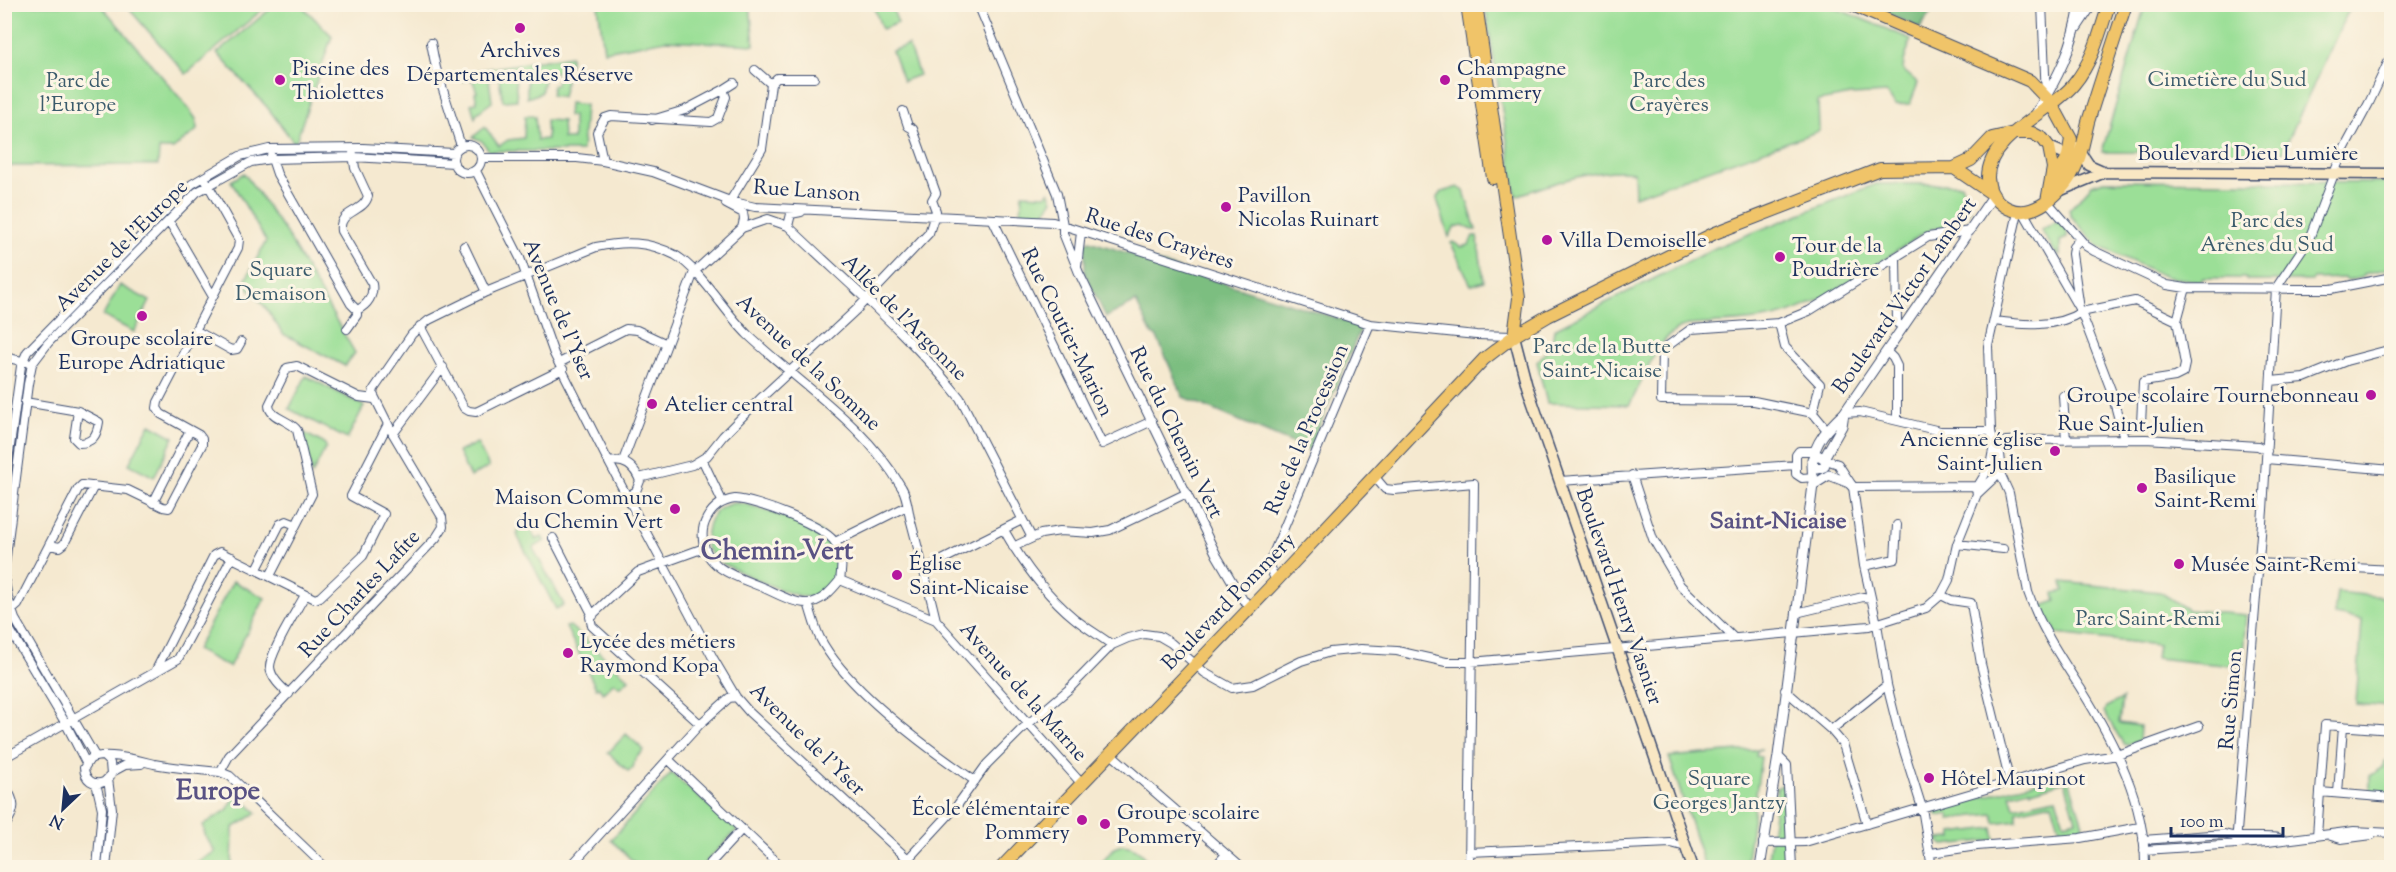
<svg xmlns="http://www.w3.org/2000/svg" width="2396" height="872" font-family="'Sorts Mill Goudy',serif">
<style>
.green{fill:#9bdf97;stroke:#5b877a;stroke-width:1.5;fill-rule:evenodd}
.forest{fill:#7cbe80;stroke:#4c766f;stroke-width:1.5}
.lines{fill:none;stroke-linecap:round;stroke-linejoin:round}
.minor-casing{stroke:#3c4b6f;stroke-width:10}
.tertiary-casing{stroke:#3c4b6f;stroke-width:11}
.secondary-casing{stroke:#3c4b6f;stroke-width:13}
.primary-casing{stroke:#3c4b6f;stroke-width:14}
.minor{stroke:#fff;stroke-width:8}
.tertiary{stroke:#fff;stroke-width:9}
.secondary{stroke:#f9e7c3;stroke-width:10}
.primary{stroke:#f0c469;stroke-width:12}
.poi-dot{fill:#b5179e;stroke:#fcf5e5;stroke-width:2}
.labels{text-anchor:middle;stroke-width:6;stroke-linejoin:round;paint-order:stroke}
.poi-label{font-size:21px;fill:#1b2f5e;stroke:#fcf5e5;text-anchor:start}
.park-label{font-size:21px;fill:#3b5b6c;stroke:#fcf5e5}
.street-label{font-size:21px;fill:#1b2f5e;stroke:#fcf5e5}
.quarter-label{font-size:24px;font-weight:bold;fill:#595284;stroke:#fcf5e5}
.district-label{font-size:27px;font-weight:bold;fill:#595284;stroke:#fcf5e5}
</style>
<rect width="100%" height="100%" fill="#fcf5e5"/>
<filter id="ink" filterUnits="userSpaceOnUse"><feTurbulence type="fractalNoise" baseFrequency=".0167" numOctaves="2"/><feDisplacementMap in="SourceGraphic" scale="12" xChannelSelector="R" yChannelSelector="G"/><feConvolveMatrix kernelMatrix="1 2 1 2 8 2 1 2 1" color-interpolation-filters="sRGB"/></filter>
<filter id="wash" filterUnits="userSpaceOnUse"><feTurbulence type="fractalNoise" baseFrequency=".008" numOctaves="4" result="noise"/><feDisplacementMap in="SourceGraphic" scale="24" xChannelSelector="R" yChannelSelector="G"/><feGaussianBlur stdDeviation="1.35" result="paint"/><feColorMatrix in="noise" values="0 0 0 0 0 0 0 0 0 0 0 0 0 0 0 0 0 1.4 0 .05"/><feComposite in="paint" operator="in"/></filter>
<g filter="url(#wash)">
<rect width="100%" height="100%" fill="#f5e9d0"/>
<path class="green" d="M137 4H268V5L186 74 130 10Z
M4 5H101L186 105 196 119 197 130 173 149H159L158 165 5 166Z
M275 5H301L332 36 295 144 267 107 217 53Z
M598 5H750L754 45 666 40 604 51Z
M873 5H891L898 23 882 29Z
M1485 5H1828L1911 39 1904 61 1903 70 1918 83 1910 104 1895 105 1887 93 1851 95 1818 101 1819 131 1635 196 1634 172C1597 167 1551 184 1516 196Z
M2145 5V4L2351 5 2282 153 2102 152Z
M908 45 919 75 903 81 892 51Z
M571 56 562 97 551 95 553 85H556L558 72 546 70 541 93 527 98V75L515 76 517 100 503 101 499 78 489 79 492 102 477 113 475 118 471 104 477 102 475 93 477 92 472 79 463 81 461 73Z
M569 103 585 105 582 151H489L482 141 473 137 485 127 499 146 508 140 524 138 525 116H535L537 140 547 139 546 120 562 121 563 139H573V116H568Z
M244 173 286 233 355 353 345 366 283 334 265 307 244 283 266 241 231 181Z
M2103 181 2391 183V268L2364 274 2363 277 2347 281 2345 278 2313 279 2311 281H2247L2245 278H2203L2201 281 2166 277 2098 246 2071 216 2069 210 2092 185Z
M1876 184H1961L1970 209 1959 223 1932 229 1921 235C1881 261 1823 305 1778 316 1755 322 1729 322 1705 324 1698 325 1689 324 1682 327 1653 340 1645 380 1629 405L1547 403 1537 362 1552 345 1554 329 1719 246Z
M1458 187 1464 191 1476 230H1472L1463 225 1455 227 1449 237 1437 199 1442 192Z
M1049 191 1053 200 1041 217 1021 216 1022 194 1046 195Z
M2059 220 2067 229V238L2060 241V255L2056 254 2041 230Z
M1473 236H1477L1484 281 1471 285 1451 243 1453 242 1461 247 1469 245Z
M120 285 150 301 134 332 103 316Z
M306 376 364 406 347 439 289 409Z
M150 424 174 437 154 477 129 464Z
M304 433 325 444 326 447 312 475Z
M477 443 489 467 470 477 458 452Z
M734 503 746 504C763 510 812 525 823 534 845 553 841 594 808 597 795 598 732 569 719 561 714 558 710 552 706 548 706 525 709 509 734 503Z
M523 518 526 519 536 540 542 537 545 541 533 548 564 605 556 609 518 537 517 532Z
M233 581 265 598 229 667 196 650Z
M2062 582 2160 592 2188 610 2246 615 2242 667 2156 658 2158 645 2057 634 2042 606 2056 601 2054 593 2064 591Z
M2337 592 2391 598V707L2356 704 2362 620 2334 615Z
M570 626 629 679 620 687 614 682 603 693 599 687 596 688 566 627Z
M2122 699 2119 723 2140 726 2139 741 2124 745 2104 712 2106 707Z
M626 734 644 750 635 759 633 768 628 771 608 753Z
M1762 749 1757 750 1756 756 1761 757 1746 867H1705L1669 757Z
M2385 762 2391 763V794L2370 792V776L2384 767Z
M671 773 737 830 701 867H639L611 840Z
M2067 773 2084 828 2061 832 2052 803 2017 811V820L1995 823 1993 814 1950 819V814L1937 816V810ZM2065 781 2076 820 2064 823 2056 798 2014 807 2010 794 2030 789 2031 791Z
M1782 785 1784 787 1787 867 1767 868 1777 788Z
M237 794 257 813 233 828 232 867H188L215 852 205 835 203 825 227 810Z
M1993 828 1995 840 1944 845 1939 842V839L1953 838 1952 833Z
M1122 845C1136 846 1145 854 1150 867H1097L1114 848Z"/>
<path class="forest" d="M1867 5H1936L1920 28Z
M1089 241 1362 326 1309 450 1183 397 1157 337 1152 334 1136 302 1106 317 1085 274V244Z"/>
</g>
<g filter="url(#ink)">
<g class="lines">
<g class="minor-casing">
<path id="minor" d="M978 4 1057 194 1063 225V233L1079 273 1217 556 1243 600 1252 606
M2042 4 2046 97
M2077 28 2093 4
M431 43 436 68 461 146
M771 84 777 78H814
M723 90 734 83
M453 159a14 14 0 1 1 28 0a14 14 0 1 1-28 0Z
M271 156 277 174 351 304 357 310C368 305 374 295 372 284L341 231C338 210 364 213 368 196L355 168 353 154
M482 158H577L603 161 653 172 730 201 755 207 1053 222 1370 324 1476 335 1514 336
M603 161 597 132 605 118 611 116 711 122 718 118 726 97 723 90 685 110 652 120
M476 171 520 258 554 354 605 455 713 658 736 697 749 712 908 859 913 868
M730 201 762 149 771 84 755 70
M2047 201 2086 246 2094 251 2167 285 2186 288 2331 289 2392 277
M726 204 743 213 744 219 742 228
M2024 213 2081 312 2111 390 2124 439
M993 220 1102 444 1152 421
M169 221 212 295
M788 226 791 214 801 212
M464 246 486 292
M1896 257 1897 323 1903 327
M1077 267 1081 232
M2079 302 2072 254 2073 247 2080 239
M1995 321C2022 325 2057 328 2081 312L2135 301 2177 321
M1779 323 1785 347 1820 384 1813 413
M420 326 464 408 469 411 476 412 563 369
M347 329 357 315V310
M195 330 231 350 237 349 241 342
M1887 352 1893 358 1897 366V420
M4 357 26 362
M559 363 626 329 637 330 667 344
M2271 381 2304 378 2346 361 2392 349
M2063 396 2066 440
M25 402 78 411 74 438 79 443C92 443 97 436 99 422L78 411
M1813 413 1754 401 1661 400 1662 350 1691 329 1779 323 1809 311 1928 237 1970 231
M1813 413 1827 430
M1844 413 1860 412 1940 431H1991
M2123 428 2141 424 2143 382 2175 377 2183 373 2185 364 2177 321 2186 288
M393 434 443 367
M1994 445 2006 441 2025 440 2146 439 2258 446 2267 451
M702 459 722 501
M2266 459 2392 470
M1826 460 1838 464 1853 487 1864 566 1877 624 1887 685 1901 741 1922 808 1932 868
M623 461 694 272 742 228 768 219 788 226C846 282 910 335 960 398L1032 538
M609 462C625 459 634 466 640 481L636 491 627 497
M1990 466 1999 471 2009 493 2028 592C2040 627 2061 658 2081 689 2114 742 2146 803 2145 868
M1632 475 1653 539 1680 585 1734 638
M1374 476 1385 489 1394 490 1474 483 1469 868
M1814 477 1802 478 1796 474V455L1799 451H1814
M639 478 692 465 707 456 723 436 760 399 857 309 929 233 936 211 932 200 936 193 913 129 908 126 903 111
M1560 481 1796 465
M1853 487 1978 486
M4 490 21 366 27 352 192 184 240 156 269 149 363 148 454 153
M1977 494 1994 478 1999 471 2001 463 2000 454 1994 445 1991 431 1988 346 2018 212
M735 499C755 500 827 526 836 544 843 555 842 567 840 580 832 590 821 603 807 603 793 603 777 594 764 588 741 578 706 570 703 540 702 533 703 525 707 518 714 506 722 501 735 499Z
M153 503 190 430
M1004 530C1023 564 1044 593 1074 618 1086 628 1100 636 1112 645
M553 538 593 616
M835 542 907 506
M1957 544 2003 549
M49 545 60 547 64 544 94 486
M1013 547 1041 534 1060 531 1093 533 1110 530 1187 493
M2259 563 2392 570
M1864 566 1895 559 1897 525
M257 569 280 524 286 521 296 525
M924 569 1022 520
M4 572 28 384 32 364 48 343 197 192 251 162 271 159 354 157 454 163
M4 576 8 598 15 619 95 756
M270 576 312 494 297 430C290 420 269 418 269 405L287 368 297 366 359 397 374 399
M840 580 936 620 1081 783
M1276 581 1269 566 1270 561 1370 324
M1941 595 1951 600 1971 603 1981 664 2010 783
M808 603C812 615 815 628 820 638 847 690 927 748 975 781
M1796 613 1863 597 1871 598
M4 617 18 605 78 489 82 485 128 490 163 507 169 508 202 445V439L199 435 161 414 157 408 158 402 238 248 239 240 206 181
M4 620 66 724 86 763
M156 670 214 555 220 552 315 599 320 597 363 556 384 514 351 496 388 424
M1785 690 1831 730 1843 744 1867 824
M289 694C281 687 271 678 270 667 270 652 297 610 305 595
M700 724 592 626 590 617 638 572 704 548
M1831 730 1887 685
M2392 730 2325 725 2320 792 2392 798
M1110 753 1242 868
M1778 756 1787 765 1792 868
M104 757 110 763 111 775 104 782C93 786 85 780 84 768L90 759C105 751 137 760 154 764 176 768 198 770 220 772L230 776 326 868
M4 758 178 659 232 557
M669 760 783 868
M112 772 125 765 141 764
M220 772 229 756 436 538 443 527 442 517 393 434 373 394 374 389 412 334 429 320 486 292 596 247C625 241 648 241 675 255 701 270 725 313 748 335 801 385 865 424 902 488 907 496 908 509 910 518 919 552 928 586 936 620
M96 783 102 809 97 868
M4 784C17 806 16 807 4 828
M2338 793 2343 726
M2317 836 2320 792
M2331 836 2341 839 2372 835
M2143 840 2224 834C2242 840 2260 835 2279 838
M1763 843 1805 842 2085 760 2118 755 2199 726
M2236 844 2263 510 2276 288 2309 239 2342 153 2369 103 2392 54
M2144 850 2268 842 2354 831 2392 833
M1469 852 1671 843 1686 847
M1931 853 1977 846 2080 838 2140 827
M908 859 956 807 987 764 1021 730 1069 689 1112 645 1128 638 1144 634 1159 636 1171 643 1205 673 1232 688 1253 685 1301 661 1330 652 1361 649 1397 651 1446 662H1471L1869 626 1926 608 1941 595 1949 580 1957 544 1977 494 1976 489 1990 466 1994 445
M106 868 112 809 108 779
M569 868 700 724 729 698 736 697
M706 868 742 829
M1214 868 1226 854"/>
</g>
<g class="tertiary-casing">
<path id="tertiary" d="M2035 115C2057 79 2074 47 2080 4
M1824 458 1842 426 1844 413
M1812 459 1818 455 1826 460 1824 467 1818 469 1812 463C1815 441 1828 428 1844 413L1993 196
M1813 485 1829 475 1849 483 1853 487
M1760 868 1778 756 1813 485 1812 465"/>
</g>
<g class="secondary-casing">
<path id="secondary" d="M2049 147 2075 158
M2077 147 2089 165 2105 172
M2059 191 2105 172 2392 174
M1514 336 1527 386 1693 868"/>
</g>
<g class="primary-casing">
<path id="primary" d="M1467 4 1493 178
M1476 4 1519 298 1514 336
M1850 4 2030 81 2052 104 2071 139 2068 156 2054 186
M2109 4C2100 32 2093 61 2074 84 2051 113 1987 136 1988 178 1989 188 1991 195 1999 202 2025 227 2061 196 2074 170 2082 155 2084 138 2088 122 2100 83 2113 44 2126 4
M1954 168 1991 193
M1001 868 1276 581 1484 359 1514 336 1548 316 1715 233 1880 169 1954 168 1971 160 1992 138 2014 133H2032L2043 139 2049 147 2053 168 2047 201"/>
</g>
<use href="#minor" class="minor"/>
<use href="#tertiary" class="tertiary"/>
<use href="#secondary" class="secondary"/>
<use href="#primary" class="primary"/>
</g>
</g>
<g class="poi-dot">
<circle cx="520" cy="28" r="6"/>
<circle cx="280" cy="80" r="6"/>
<circle cx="1445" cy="80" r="6"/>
<circle cx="1226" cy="207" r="6"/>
<circle cx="1547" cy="240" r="6"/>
<circle cx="1780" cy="257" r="6"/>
<circle cx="142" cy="316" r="6"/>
<circle cx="2371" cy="395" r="6"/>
<circle cx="652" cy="404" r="6"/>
<circle cx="2055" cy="451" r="6"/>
<circle cx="2142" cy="488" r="6"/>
<circle cx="675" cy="509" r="6"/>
<circle cx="2179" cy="564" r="6"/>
<circle cx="897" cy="575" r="6"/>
<circle cx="568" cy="653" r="6"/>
<circle cx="1929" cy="778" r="6"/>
<circle cx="1082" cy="820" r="6"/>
<circle cx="1105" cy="824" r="6"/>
</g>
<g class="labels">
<g class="poi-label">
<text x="520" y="57" text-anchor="middle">Archives<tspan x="520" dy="24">Départementales Réserve</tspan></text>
<text x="292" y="75">Piscine des<tspan x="292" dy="24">Thiolettes</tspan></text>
<text x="1457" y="75">Champagne<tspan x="1457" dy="24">Pommery</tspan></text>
<text x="1238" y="202">Pavillon<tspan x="1238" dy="24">Nicolas Ruinart</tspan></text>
<text x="1559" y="247">Villa Demoiselle</text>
<text x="1792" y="252">Tour de la<tspan x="1792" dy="24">Poudrière</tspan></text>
<text x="142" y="345" text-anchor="middle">Groupe scolaire<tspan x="142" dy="24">Europe Adriatique</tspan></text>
<text x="2359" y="402" text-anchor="end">Groupe scolaire Tournebonneau</text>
<text x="664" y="411">Atelier central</text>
<text x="2043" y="446" text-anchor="end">Ancienne église<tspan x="2043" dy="24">Saint-Julien</tspan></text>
<text x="2154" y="483">Basilique<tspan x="2154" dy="24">Saint-Remi</tspan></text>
<text x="663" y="504" text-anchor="end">Maison Commune<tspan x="663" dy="24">du Chemin Vert</tspan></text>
<text x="909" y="570">Église<tspan x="909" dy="24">Saint-Nicaise</tspan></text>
<text x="2191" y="571">Musée Saint-Remi</text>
<text x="580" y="648">Lycée des métiers<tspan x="580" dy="24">Raymond Kopa</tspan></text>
<text x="1941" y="785">Hôtel Maupinot</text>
<text x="1070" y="815" text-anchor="end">École élémentaire<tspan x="1070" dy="24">Pommery</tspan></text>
<text x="1117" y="819">Groupe scolaire<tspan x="1117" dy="24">Pommery</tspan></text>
</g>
<g class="park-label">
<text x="2227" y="86">Cimetière du Sud</text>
<text x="78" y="87">Parc de<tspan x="78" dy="24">l'Europe</tspan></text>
<text x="1669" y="87">Parc des<tspan x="1669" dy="24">Crayères</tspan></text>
<text x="2267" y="227">Parc des<tspan x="2267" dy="24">Arènes du Sud</tspan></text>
<text x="281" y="276">Square<tspan x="281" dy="24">Demaison</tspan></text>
<text x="1602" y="353">Parc de la Butte<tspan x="1602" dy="24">Saint-Nicaise</tspan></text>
<text x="2148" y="625">Parc Saint-Remi</text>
<text x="1719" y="785">Square<tspan x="1719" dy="24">Georges Jantzy</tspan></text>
</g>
<g class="street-label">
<text x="2248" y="160">Boulevard Dieu Lumière</text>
<text transform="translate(807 190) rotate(4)" y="7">Rue Lanson</text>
<text transform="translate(1160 238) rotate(18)" y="7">Rue des Crayères</text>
<text transform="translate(121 245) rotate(-45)" y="7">Avenue de l'Europe</text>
<text transform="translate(1904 295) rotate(-55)" y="7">Boulevard Victor Lambert</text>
<text transform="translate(559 309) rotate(67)" y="7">Avenue de l'Yser</text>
<text transform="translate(905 317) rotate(45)" y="7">Allée de l'Argonne</text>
<text transform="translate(1068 332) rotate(64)" y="7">Rue Coutier-Marion</text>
<text transform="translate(809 362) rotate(43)" y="7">Avenue de la Somme</text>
<text transform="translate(2131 424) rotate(1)" y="7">Rue Saint-Julien</text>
<text transform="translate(1306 429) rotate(-67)" y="7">Rue de la Procession</text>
<text transform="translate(1177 432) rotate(64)" y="7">Rue du Chemin Vert</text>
<text transform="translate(359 593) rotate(-47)" y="7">Rue Charles Lafite</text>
<text transform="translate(1620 596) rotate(71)" y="7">Boulevard Henry Vasnier</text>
<text transform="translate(1228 601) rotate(-46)" y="7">Boulevard Pommery</text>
<text transform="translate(1024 691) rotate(48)" y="7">Avenue de la Marne</text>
<text transform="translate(2230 700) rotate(-85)" y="7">Rue Simon</text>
<text transform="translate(808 739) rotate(44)" y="7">Avenue de l'Yser</text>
</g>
<g class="quarter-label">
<text x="1778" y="528">Saint-Nicaise</text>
</g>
<g class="district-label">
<text x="777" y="559">Chemin-Vert</text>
<text x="218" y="799">Europe</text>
</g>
</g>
<rect width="2396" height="872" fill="none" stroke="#fcf5e5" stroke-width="24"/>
<g transform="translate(63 809) rotate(206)" stroke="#fcf5e5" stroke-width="4.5" paint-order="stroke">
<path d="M0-4.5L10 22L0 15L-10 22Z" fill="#1b2f5e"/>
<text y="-9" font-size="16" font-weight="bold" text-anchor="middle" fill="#1b2f5e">N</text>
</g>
<path d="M2171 827v9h112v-9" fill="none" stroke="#1b2f5e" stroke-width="3"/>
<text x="2180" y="827" font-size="18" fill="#1b2f5e" stroke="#fcf5e5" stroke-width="4.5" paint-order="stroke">100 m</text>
</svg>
